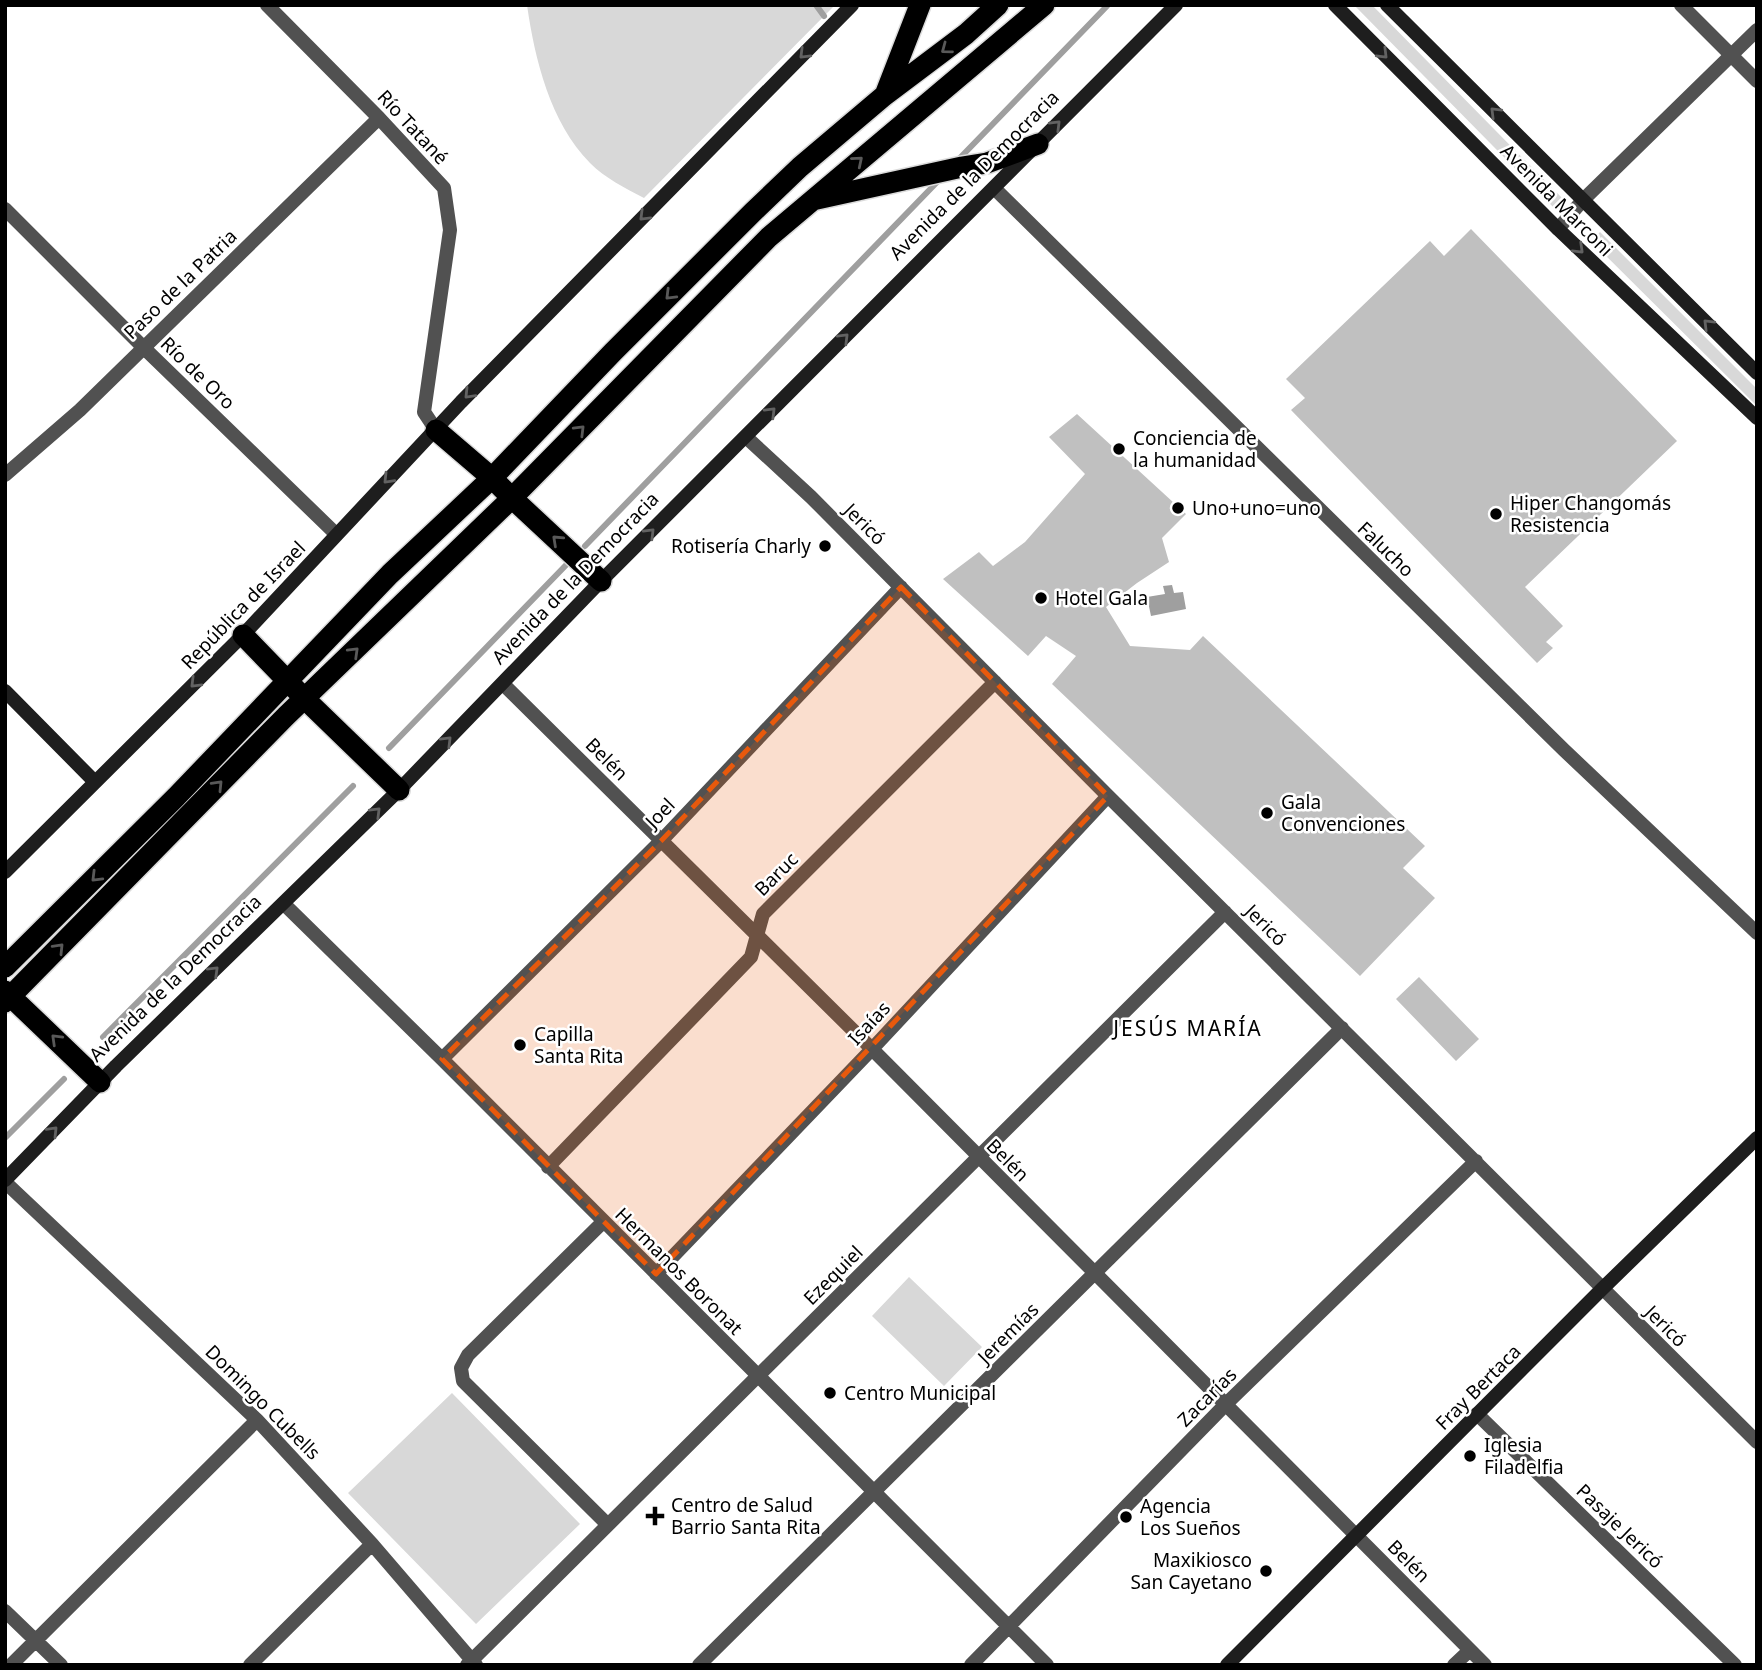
<svg xmlns="http://www.w3.org/2000/svg" width="1762" height="1670" font-family="'Noto Sans',sans-serif">
<style>
.green{fill:#d8d8d8}
.water{fill:#9f9f9f}
.lines{fill:none;stroke-linecap:round;stroke-linejoin:round}
.stream{stroke:#9f9f9f;stroke-width:6}
.building{fill:#c0c0c0}
.highway-casing{stroke:#dbdbdb;stroke-width:24}
.street{stroke:#515151;stroke-width:14}
.secondary{stroke:#1e1e1e;stroke-width:14}
.highway{stroke:#000;stroke-width:21}
.oneway{stroke:#595959}
.oneway2{stroke:#626262}
.marked{fill:#e8590c;fill-opacity:0.2;stroke:#e8590c;stroke-width:5;stroke-dasharray:14 9;stroke-linejoin:round}
.poi-dot{fill:#000;stroke:#fff;stroke-width:2.5}
.labels{text-anchor:middle;stroke-width:5;stroke-linejoin:round;paint-order:stroke}
.street-label{font-size:19px;fill:#000;stroke:#fff}
.poi-label{font-size:19px;fill:#000;stroke:#fff;text-anchor:start}
.neighbourhood-label{font-size:21px;letter-spacing:2px;fill:#000;stroke:#fff}
</style>
<rect width="100%" height="100%" fill="#fff"/>
<path class="green" d="M527 5H835L644 198C625 188 605 178 590 163 550 122 535 60 527 5Z
M1354 5H1372L1566 202 1557 211Z
M1600 232 1757 389V406L1591 241Z
M909 1277 982 1347 944 1386 872 1316Z
M452 1393 580 1524 476 1624 348 1493Z"/>
<path class="water" d="M1172 585 1174 593 1183 592 1186 609 1151 616 1147 597 1165 594 1163 586Z"/>
<g class="lines">
<path class="stream" d="M816 5 824 16
M957 161 1107 6
M585 546 940 179
M389 748 568 563
M103 1037 353 786
M5 1138 64 1079"/>
</g>
<path class="building" d="M1471 229 1677 441 1525 587 1563 626 1546 642 1553 648 1537 663 1291 410 1305 398 1286 379 1430 241 1444 256Z
M1077 414 1186 514 1162 538 1169 562 1137 583 1106 607 1130 646 1190 650 1203 636 1425 846 1403 868 1435 898 1360 976 1052 684 1076 656 1046 636 1028 656 943 579 979 552 993 566 1025 542 1085 474 1049 437Z
M1419 977 1479 1039 1456 1061 1396 999Z"/>
<g class="lines">
<g class="highway-casing">
<path id="highway" d="M885 95 920 5
M817 199 962 167 987 163 1038 144
M436 430 492 478 512 498 601 581
M243 635 305 699 399 790
M5 967 176 797 390 574 492 478 613 352 753 212 800 167 885 95 966 34 998 5
M5 991 100 1082
M5 1002 286 716 512 498 769 237 1044 5"/>
</g>
<path class="street" d="M267 5 379 118 444 188 450 230 424 412 436 430
M1681 5 1757 81
M994 188 1564 750 1757 933
M5 209 143 347 336 534
M1558 229 1583 200 1757 30
M746 437 811 497 1108 796 1757 1442
M5 475 80 410 379 118
M503 684 872 1049 1485 1665
M284 904 442 1059 1047 1665
M442 1059 661 841 901 587
M548 1167 751 957 763 914 995 682
M5 1182 257 1420 372 1544 476 1665
M603 1222 468 1355 461 1368 463 1381 608 1525
M656 1274 872 1049 1108 796
M1477 1414 1735 1665
M5 1611 61 1665
M11 1665 257 1420
M250 1665 372 1544
M467 1665 1225 912
M699 1665 1342 1028
M971 1665 1226 1404 1476 1161
M1454 1665 1470 1650"/>
<path class="secondary" d="M1335 5 1558 229 1757 418
M1387 5 1757 373
M5 691 95 782
M5 872 243 635 461 402 852 5
M5 1180 116 1066 399 790 601 581 1176 5
M1227 1665 1602 1289 1757 1138"/>
<use href="#highway" class="highway"/>
</g>
<defs><path id="oneway-chevron" d="M-2-3.5L2.5 0L-2 3.5" fill="none" stroke-width="1.6" stroke-linecap="round" stroke-linejoin="round" transform="scale(1.75)"/></defs>
<g class="oneway">
<use href="#oneway-chevron" transform="translate(946 49) rotate(143)"/>
<use href="#oneway-chevron" transform="translate(858 161) rotate(-40)"/>
<use href="#oneway-chevron" transform="translate(670 295) rotate(135)"/>
<use href="#oneway-chevron" transform="translate(580 430) rotate(-45)"/>
<use href="#oneway-chevron" transform="translate(557 540) rotate(-137)"/>
<use href="#oneway-chevron" transform="translate(354 652) rotate(-44)"/>
<use href="#oneway-chevron" transform="translate(218 785) rotate(-46)"/>
<use href="#oneway-chevron" transform="translate(96 877) rotate(135)"/>
<use href="#oneway-chevron" transform="translate(59 948) rotate(-46)"/>
<use href="#oneway-chevron" transform="translate(56 1039) rotate(-136)"/>
</g>
<g class="oneway2">
<use href="#oneway-chevron" transform="translate(804 54) rotate(135)"/>
<use href="#oneway-chevron" transform="translate(1383 54) rotate(45)"/>
<use href="#oneway-chevron" transform="translate(1495 112) rotate(-135)"/>
<use href="#oneway-chevron" transform="translate(1056 125) rotate(-45)"/>
<use href="#oneway-chevron" transform="translate(644 216) rotate(135)"/>
<use href="#oneway-chevron" transform="translate(1579 249) rotate(44)"/>
<use href="#oneway-chevron" transform="translate(1708 324) rotate(-135)"/>
<use href="#oneway-chevron" transform="translate(844 338) rotate(-45)"/>
<use href="#oneway-chevron" transform="translate(469 394) rotate(134)"/>
<use href="#oneway-chevron" transform="translate(771 412) rotate(-45)"/>
<use href="#oneway-chevron" transform="translate(388 479) rotate(134)"/>
<use href="#oneway-chevron" transform="translate(650 533) rotate(-45)"/>
<use href="#oneway-chevron" transform="translate(195 683) rotate(135)"/>
<use href="#oneway-chevron" transform="translate(447 741) rotate(-45)"/>
<use href="#oneway-chevron" transform="translate(376 812) rotate(-45)"/>
<use href="#oneway-chevron" transform="translate(214 971) rotate(-44)"/>
<use href="#oneway-chevron" transform="translate(53 1131) rotate(-46)"/>
</g>
<path class="marked" d="M901 587 1108 796 656 1274 442 1059 661 841Z"/>
<g class="poi-dot">
<circle cx="1119" cy="449" r="7"/>
<circle cx="1178" cy="508" r="7"/>
<circle cx="1496" cy="514" r="7"/>
<circle cx="825" cy="546" r="7"/>
<circle cx="1041" cy="598" r="7"/>
<circle cx="1267" cy="813" r="7"/>
<circle cx="520" cy="1045" r="7"/>
<circle cx="830" cy="1393" r="7"/>
<circle cx="1470" cy="1456" r="7"/>
<path d="M651.5 1505.5h7v7h7v7h-7v7h-7v-7h-7v-7h7z"/>
<circle cx="1126" cy="1517" r="7"/>
<circle cx="1266" cy="1571" r="7"/>
</g>
<g class="labels">
<g class="street-label">
<text transform="translate(413 127) rotate(47)" y="7">Río Tatané</text>
<text transform="translate(974 175) rotate(-45)" y="7">Avenida de la Democracia</text>
<text transform="translate(1557 200) rotate(45)" y="7">Avenida Marconi</text>
<text transform="translate(180 284) rotate(-44)" y="7">Paso de la Patria</text>
<text transform="translate(198 373) rotate(44)" y="7">Río de Oro</text>
<text transform="translate(865 524) rotate(45)" y="7">Jericó</text>
<text transform="translate(1386 549) rotate(44)" y="7">Falucho</text>
<text transform="translate(575 578) rotate(-46)" y="7">Avenida de la Democracia</text>
<text transform="translate(243 605) rotate(-46)" y="7">República de Israel</text>
<text transform="translate(607 759) rotate(45)" y="7">Belén</text>
<text transform="translate(660 813) rotate(-46)" y="7">Joel</text>
<text transform="translate(776 874) rotate(-45)" y="7">Baruc</text>
<text transform="translate(1266 925) rotate(45)" y="7">Jericó</text>
<text transform="translate(175 978) rotate(-44)" y="7">Avenida de la Democracia</text>
<text transform="translate(869 1023) rotate(-47)" y="7">Isaías</text>
<text transform="translate(1008 1160) rotate(45)" y="7">Belén</text>
<text transform="translate(679 1271) rotate(45)" y="7">Hermanos Boronat</text>
<text transform="translate(833 1275) rotate(-45)" y="7">Ezequiel</text>
<text transform="translate(1666 1326) rotate(45)" y="7">Jericó</text>
<text transform="translate(1008 1333) rotate(-45)" y="7">Jeremías</text>
<text transform="translate(1478 1387) rotate(-45)" y="7">Fray Bertaca</text>
<text transform="translate(1207 1397) rotate(-45)" y="7">Zacarías</text>
<text transform="translate(263 1402) rotate(45)" y="7">Domingo Cubells</text>
<text transform="translate(1620 1526) rotate(44)" y="7">Pasaje Jericó</text>
<text transform="translate(1409 1561) rotate(45)" y="7">Belén</text>
</g>
<g class="poi-label">
<text x="1133" y="445">Conciencia de<tspan x="1133" dy="22">la humanidad</tspan></text>
<text x="1510" y="510">Hiper Changomás<tspan x="1510" dy="22">Resistencia</tspan></text>
<text x="1192" y="515">Uno+uno=uno</text>
<text x="811" y="553" text-anchor="end">Rotisería Charly</text>
<text x="1055" y="605">Hotel Gala</text>
<text x="1281" y="809">Gala<tspan x="1281" dy="22">Convenciones</tspan></text>
<text x="534" y="1041">Capilla<tspan x="534" dy="22">Santa Rita</tspan></text>
<text x="844" y="1400">Centro Municipal</text>
<text x="1484" y="1452">Iglesia<tspan x="1484" dy="22">Filadelfia</tspan></text>
<text x="671" y="1512">Centro de Salud<tspan x="671" dy="22">Barrio Santa Rita</tspan></text>
<text x="1140" y="1513">Agencia<tspan x="1140" dy="22">Los Sueños</tspan></text>
<text x="1252" y="1567" text-anchor="end">Maxikiosco<tspan x="1252" dy="22">San Cayetano</tspan></text>
</g>
<g class="neighbourhood-label">
<text x="1188" y="1036">JESÚS MARÍA</text>
</g>
</g>
<rect width="1762" height="1670" fill="none" stroke="#000000" stroke-width="14"/>
</svg>
